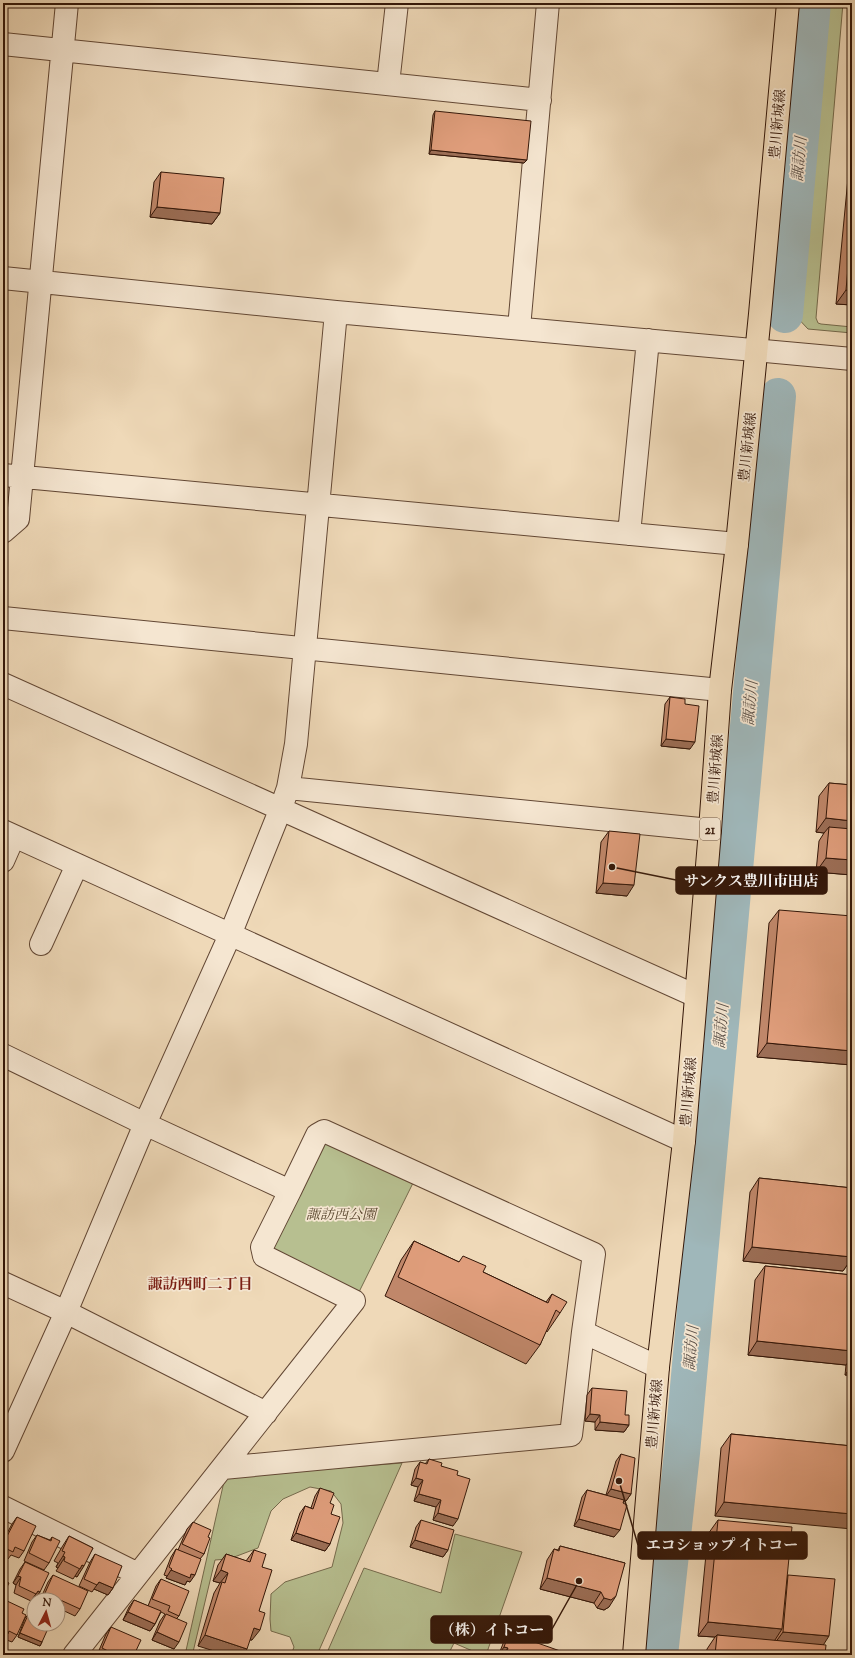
<svg xmlns="http://www.w3.org/2000/svg" width="855" height="1658" font-family="'Sorts Mill Goudy','Noto Serif JP',serif">
<style>
.green{fill:#b7bf90;stroke:#756a4c}
.lines{fill:none;stroke-linecap:round;stroke-linejoin:round}
.river{stroke:#9fb7ba;stroke-width:36}
.minor-casing{stroke:#624734;stroke-width:24}
.major-casing{stroke:#331608;stroke-width:24}
.minor{stroke:#f5e6d1;stroke-width:22}
.major{stroke:#efd9b8;stroke-width:22}
.wall{fill:#c0876a;stroke:#331608}
.shaded-wall{fill:#9c6e56;stroke:#331608}
.building{fill:#df9d7b;stroke:#331608}
.labels{text-anchor:middle;stroke-width:3.5;stroke-linejoin:round;paint-order:stroke}
.shield{fill:#f5e6d1;stroke:#6d5444;stroke-width:1}
.shield-label{font-size:13px;font-weight:bold;fill:#331608}
.street-label{font-size:14px;fill:#331608;stroke:#f5e6d1}
.park-label{font-size:14px;font-style:italic;fill:#5b4931;stroke:#f5e6d1}
.water-label{font-size:15px;font-style:italic;fill:#594e46;stroke:#f5e6d1}
.neighbourhood-label{font-size:15px;font-weight:bold;fill:#7a1f14;stroke:#f5e6d1}
.leader{fill:none;stroke:#331608;stroke-width:1.5}
.callout-dot{fill:#331608;stroke:#f5e6d1;stroke-width:1.5}
.callout{fill:#331608;stroke:#331608;stroke-width:1.5}
.callout-label{font-size:15px;text-anchor:middle;font-weight:bold;fill:#fff}
</style>
<rect width="100%" height="100%" fill="#efd9b8"/>
<filter id="stains"><feTurbulence type="fractalNoise" baseFrequency=".005" numOctaves="4"/><feColorMatrix values="0 0 0 0 .2 0 0 0 0 .09 0 0 0 0 .02 0 0 0 .5 -.17"/></filter>
<radialGradient id="worn" r=".72"><stop offset=".6" stop-color="#630" stop-opacity="0"/><stop offset="1" stop-color="#630" stop-opacity=".3"/></radialGradient>
<path class="green" d="M819 3H843L816 318 818 323 821 324 852 327V333L808 329 792 312Z
M330 1139 415 1179 358 1294 274 1254 271 1242 319 1142Z
M402 1463 317 1655H291L294 1647 290 1637 271 1631 270 1619 271 1594 285 1582 332 1567 343 1523 341 1504 331 1491 310 1487 283 1499 271 1511 258 1548 229 1559 215 1560 193 1652 194 1655H185L225 1477Z
M455 1534 522 1552 486 1655H482L454 1643 448 1655H326L364 1568 441 1593Z"/>
<g class="lines">
<path class="river" d="M785 315 813 3
M660 1655 682 1453 778 396"/>
<g class="minor-casing">
<path id="minor" d="M3 44 540 100
M388 84 397 3
M3 278 336 312 852 359
M519 328 548 3
M3 475 737 544
M3 532 18 519 67 3
M629 534 648 340
M3 618 720 690
M3 684 696 996
M288 788 710 830
M3 831 684 1141
M3 861 14 836
M41 944 77 865
M3 1055 145 1124 290 1191 317 1135 324 1131 594 1254 583 1332 658 1367
M3 1283 66 1312 266 1413
M3 1451 66 1312 145 1124 230 935 281 808 288 788 296 744 336 312
M223 1468 571 1435 583 1332
M3 1507 138 1574
M74 1655 354 1301 264 1256 262 1247 290 1191"/>
</g>
<g class="major-casing">
<path id="major" d="M634 1655 658 1367 684 1141 710 830 720 690 737 544 760 314 788 3"/>
</g>
<use href="#minor" class="minor"/>
<use href="#major" class="major"/>
</g>
<path class="wall" d="M435 111 527 160 524 163 429 154 433 115Z
M852 136V305L836 304Z
M161 172 220 213 212 224 150 217 154 182Z
M670 697 685 704 690 749 661 746 665 704Z
M829 783 852 785V875L816 872 819 841 824 833 816 832 819 796Z
M609 831 627 896 596 893 601 842Z
M779 910 852 1065 757 1057 769 923Z
M759 1178 852 1188V1258L843 1271 743 1261 750 1192Z
M414 1241 459 1262 483 1272 546 1302 552 1294 560 1313 547 1332 546 1331 540 1345 526 1364 385 1296 401 1260Z
M765 1266 852 1275V1375H845L846 1365 748 1355 755 1280Z
M592 1388 629 1425 624 1432 595 1430V1422L585 1421 587 1395Z
M731 1434 852 1446 715 1516 721 1448Z
M621 1454 631 1494 626 1501H624L614 1537 574 1526 582 1497 587 1490 606 1495 616 1461Z
M429 1459 457 1475 453 1526 433 1520 436 1507 414 1501 418 1487 411 1485 415 1469 420 1462 425 1464Z
M320 1488 330 1503 331 1514 330 1544 325 1551 291 1540 300 1513 305 1506 311 1508 315 1496Z
M17 1517 24 1551 19 1558 11 1555 8 1559 3 1557V1541L12 1524Z
M421 1520 448 1550 443 1557 410 1547 416 1527Z
M718 1520 788 1576 823 1645 825 1655H706L707 1649 715 1637 698 1636 708 1534Z
M193 1522 208 1537 204 1554 200 1559 190 1582 187 1581 185 1585 166 1578 167 1576 164 1575 171 1557 176 1549 178 1550 187 1529Z
M37 1535 50 1540 52 1537 49 1563 44 1570 24 1561 32 1542Z
M69 1536 93 1548 77 1577 75 1576 73 1579 56 1571 58 1568 56 1567 58 1563 54 1561 62 1547Z
M560 1546 625 1563 609 1607 604 1610 597 1608 594 1603 540 1589 547 1560 554 1549 558 1550Z
M254 1550 262 1567 259 1611 252 1640H250L198 1646 214 1593 220 1583 213 1581 218 1565 226 1554 246 1561Z
M95 1554 113 1588 108 1595 94 1589 92 1592 79 1586 90 1562Z
M25 1562 40 1592 35 1599 33 1598 31 1601 14 1593 16 1585 13 1583 20 1569Z
M53 1575 80 1609 75 1616 58 1608V1600H40L48 1582Z
M161 1579 179 1616 177 1618 174 1649 152 1640 160 1621 165 1614 161 1612 155 1624 150 1631 123 1620 129 1607 134 1600 148 1606 156 1586Z
M5 1600 22 1613 17 1635 12 1642 4 1639 3 1641V1601Z
M28 1615 42 1642 40 1646 18 1637 25 1618Z
M111 1627 134 1655H97L106 1634Z
M511 1628 529 1640 561 1655H501L499 1654 506 1636Z"/>
<path class="shaded-wall" d="M431 150 527 160 524 163 429 154Z
M157 207 220 213 212 224 150 217Z
M846 290 852 291V305L836 304Z
M666 739 695 742 690 749 661 746Z
M826 818 852 821V835L829 827 824 833 816 832Z
M826 858 852 860V875L816 872Z
M603 883 634 885 627 896 596 893Z
M767 1043 852 1051V1065L757 1057Z
M752 1247 852 1257V1258L843 1271 743 1261Z
M757 1341 852 1351V1357L846 1365 748 1355Z
M852 1365V1375H845Z
M590 1414 600 1415 595 1422 585 1421Z
M600 1422 629 1425 624 1432 595 1430Z
M416 1478 423 1480 418 1487 411 1485Z
M611 1489 631 1494 626 1501 606 1496Z
M419 1494 441 1500 436 1507 414 1501Z
M724 1502 852 1514V1529L715 1516Z
M438 1513 458 1519 453 1526 433 1520Z
M579 1519 620 1530 614 1537 574 1526Z
M296 1533 330 1544 325 1551 291 1540Z
M415 1540 448 1550 443 1557 410 1547Z
M63 1556 65 1557 58 1568 56 1567Z
M82 1565 84 1566 77 1577 75 1576Z
M171 1570 191 1574 195 1575 190 1582 187 1581 185 1585 166 1578Z
M221 1570 228 1573 220 1583 213 1581Z
M18 1576 21 1577 16 1585 13 1583Z
M547 1578 601 1592 594 1603 540 1589Z
M99 1582 113 1588 108 1595 94 1589Z
M38 1591 40 1592 35 1599 33 1598Z
M616 1596 609 1607 604 1610 597 1608 604 1598Z
M128 1612 155 1624 150 1631 123 1620Z
M708 1622 782 1629 773 1643 717 1635 715 1637 698 1636Z
M254 1628 260 1630 252 1640 247 1639Z
M157 1632 179 1642 174 1649 152 1640Z
M783 1632 829 1636 822 1647 775 1643Z
M20 1633 42 1642 40 1646 18 1637Z
M205 1635 247 1649 243 1655H227L198 1646Z
M504 1647 508 1648 503 1655 499 1654Z"/>
<path class="building" d="M435 111 531 121 527 160 431 150Z
M161 172 224 178 220 213 157 207Z
M852 224V291L846 290Z
M670 697 685 699V704L699 706 695 742 666 739Z
M829 783 852 785V821L826 818Z
M829 827 852 829V860L826 858Z
M609 831 640 834 634 885 603 883Z
M779 910 852 916V1051L767 1043Z
M759 1178 852 1188V1257L752 1247Z
M414 1241 459 1262 463 1256 486 1266 483 1272 548 1303 552 1294 567 1302 560 1313 556 1310 540 1345 398 1277Z
M765 1266 852 1275V1351L757 1341Z
M592 1388 627 1391 625 1415H629V1425L600 1422V1415L590 1414Z
M731 1434 852 1446V1514L724 1502Z
M621 1454 635 1458 631 1494 611 1489Z
M429 1459 442 1463 441 1466 458 1471 457 1475 470 1479 458 1519 438 1513 441 1500 419 1494 423 1480 416 1478 420 1462 427 1464Z
M320 1488 334 1493 330 1503 334 1505 331 1514 340 1517 330 1544 296 1533 305 1506 313 1509Z
M587 1490 624 1500 623 1503 627 1505 620 1530 579 1519Z
M3 1517 7 1519 3 1528Z
M17 1517 36 1526 24 1551 15 1547 13 1552 3 1547V1544Z
M421 1520 454 1530 448 1550 415 1540Z
M718 1520 792 1527 782 1629 708 1622Z
M193 1522 211 1530 208 1537 210 1538 204 1554 182 1544Z
M37 1535 51 1541 52 1537 60 1541 49 1563 29 1553Z
M69 1536 93 1548 84 1566 82 1565 80 1569 64 1561 65 1557 63 1556 65 1552 62 1551Z
M560 1546 625 1563 616 1596 611 1600 604 1598 601 1592 547 1578 554 1549 559 1551Z
M176 1549 201 1559 195 1575 191 1574 190 1578 171 1570 172 1569 169 1567Z
M254 1550 266 1554 262 1567 272 1570 259 1611 265 1613 260 1630 254 1628 247 1649 205 1635 222 1582 225 1583 228 1573 221 1570 226 1554 250 1562Z
M95 1554 122 1566 113 1588 99 1582 97 1585 84 1579Z
M25 1562 49 1573 40 1592 38 1591 36 1594 19 1586 21 1577 18 1576Z
M53 1575 88 1591 80 1609 45 1593Z
M788 1575 835 1579 829 1636 783 1632Z
M161 1579 189 1591 179 1616 168 1611 170 1606 152 1599Z
M3 1580 9 1583 3 1595Z
M5 1600 24 1609 22 1613 26 1615 17 1635 9 1631 8 1634 3 1632V1601L4 1602Z
M134 1600 161 1611 155 1624 128 1612Z
M166 1614 187 1623 179 1642 157 1632Z
M28 1615 34 1617V1624H50L42 1642 20 1633Z
M111 1627 141 1640 134 1655H109L110 1652 102 1648Z
M511 1628 531 1635 529 1640 563 1652 561 1655H505L508 1648 504 1647Z
M717 1635 826 1645 825 1655H715Z
M199 1650 211 1653 210 1655H197Z
M3 1652 9 1655H3Z"/>
<g class="labels">
<rect class="shield" x="700" y="818" width="20" height="22" rx="3"/>
<g class="shield-label">
<text x="710" y="834">21</text>
</g>
<g class="street-label">
<text transform="translate(777 124) rotate(-85)" y="5">豊川新城線</text>
<text transform="translate(747 447) rotate(-84)" y="5">豊川新城線</text>
<text transform="translate(715 769) rotate(-86)" y="5">豊川新城線</text>
<text transform="translate(688 1092) rotate(-85)" y="5">豊川新城線</text>
<text transform="translate(654 1414) rotate(-85)" y="5">豊川新城線</text>
</g>
<g class="park-label">
<text x="341" y="1219">諏訪西公園</text>
</g>
<g class="water-label">
<text transform="translate(799 159) rotate(-85)" y="5">諏訪川</text>
<text transform="translate(750 703) rotate(-85)" y="5">諏訪川</text>
<text transform="translate(721 1026) rotate(-85)" y="5">諏訪川</text>
<text transform="translate(691 1348) rotate(-85)" y="5">諏訪川</text>
</g>
<g class="neighbourhood-label">
<text x="200" y="1289">諏訪西町二丁目</text>
</g>
</g>
<path class="leader" d="M612 867L676 880M619 1481L638 1545M579 1581L552 1629"/>
<g class="callout-dot">
<circle cx="612" cy="867" r="4"/>
<circle cx="619" cy="1481" r="4"/>
<circle cx="579" cy="1581" r="4"/>
</g>
<g class="callout">
<rect x="676" y="867" width="151" height="27" rx="4"/>
<rect x="638" y="1532" width="169" height="27" rx="4"/>
<rect x="431" y="1616" width="121" height="27" rx="4"/>
</g>
<g class="callout-label">
<text x="751" y="886">サンクス豊川市田店</text>
<text x="722" y="1550">エコショップ イトコー</text>
<text x="492" y="1635">（株）イトコー</text>
</g>
<rect width="855" height="1658" fill="none" stroke="#efd9b8" stroke-width="16"/>
<rect x="4" y="4" width="847" height="1650" fill="none" stroke="#331608" stroke-width="2"/>
<rect x="8" y="8" width="839" height="1642" fill="none" stroke="#331608"/>
<g transform="translate(46 1612) rotate(6)"><circle r="19" fill="#f5e6d1" stroke="#a79381"/>
<path d="M0-3L7 15L0 10L-7 15Z" fill="#8f2418"/>
<text y="-6" font-size="11" font-weight="bold" text-anchor="middle" fill="#331608">N</text>
</g>
<rect width="100%" height="100%" filter="url(#stains)"/>
<rect width="100%" height="100%" fill="url(#worn)"/>
</svg>
